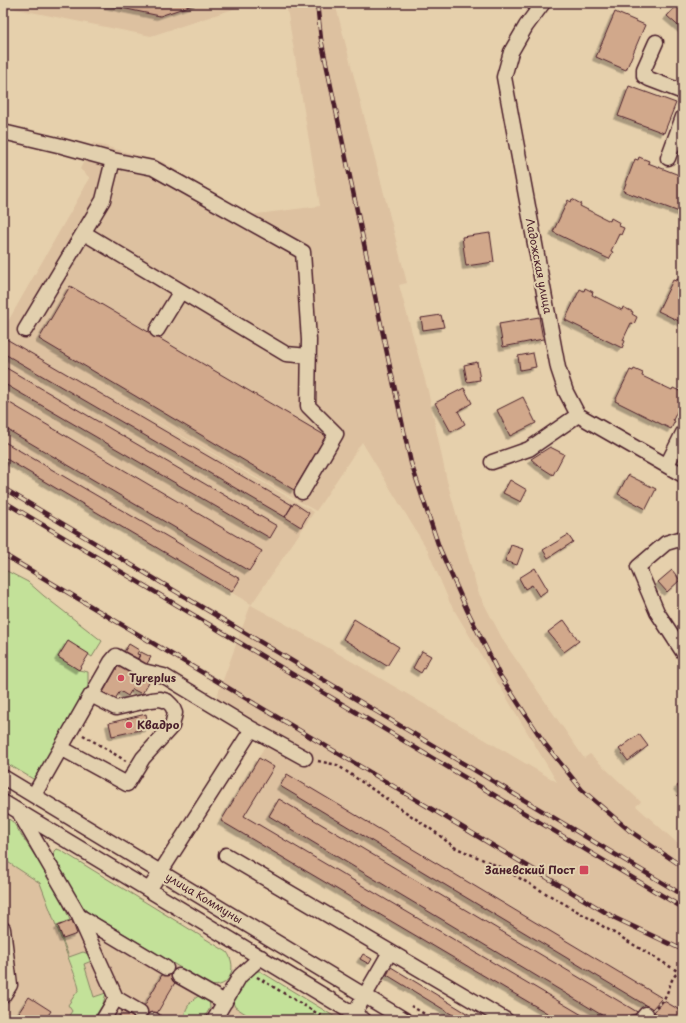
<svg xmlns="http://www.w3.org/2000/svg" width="686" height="1023" font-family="'Playpen Sans',sans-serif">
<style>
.built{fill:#ddc1a0;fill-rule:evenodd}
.green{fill:#c3e199;stroke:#868062}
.building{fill:#d1a88b;stroke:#4a1f2b;filter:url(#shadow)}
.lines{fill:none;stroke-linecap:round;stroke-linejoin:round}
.minor-casing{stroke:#4a1f2b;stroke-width:17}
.path{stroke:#4a1f2b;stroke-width:2.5;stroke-dasharray:3 3;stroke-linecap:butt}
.minor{stroke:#e2d0ae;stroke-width:14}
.rail-casing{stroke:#4a1f2b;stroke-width:4.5}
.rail{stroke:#e2d0ae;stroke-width:3;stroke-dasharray:9;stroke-linecap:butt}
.poi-dot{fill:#d1495b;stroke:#e2d0ae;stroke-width:1.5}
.labels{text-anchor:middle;stroke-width:4;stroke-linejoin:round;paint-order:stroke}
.street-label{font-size:11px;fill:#4a1f2b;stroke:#e2d0ae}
.poi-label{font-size:11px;font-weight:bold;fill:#4a1f2b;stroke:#e2d0ae;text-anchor:start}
</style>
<defs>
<filter id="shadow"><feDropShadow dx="-3.5" dy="3.5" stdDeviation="0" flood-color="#0004"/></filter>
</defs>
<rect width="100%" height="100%" fill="#e6d0ac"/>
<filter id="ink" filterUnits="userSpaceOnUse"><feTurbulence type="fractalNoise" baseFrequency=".025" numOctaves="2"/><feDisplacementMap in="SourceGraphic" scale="8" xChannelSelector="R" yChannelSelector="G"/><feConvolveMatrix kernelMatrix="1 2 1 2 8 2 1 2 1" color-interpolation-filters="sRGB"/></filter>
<g filter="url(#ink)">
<path class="built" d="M6 3H252L151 36 16 9Z
M286 3H335L407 283 399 285 428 391 447 481 478 592 504 642 584 758 590 754 641 802 636 806 675 841 683 846V1020H554L221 822 265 746 216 699 251 604 3 459V330L90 178 80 169 93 143 163 162 249 215 320 206ZM101 390 316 511 362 442 427 549 450 603 557 782 327 647 251 605 314 512Z
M3 859 40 883 79 989 68 1005 72 1011 66 1020H3Z
M88 912 231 998 235 1007 255 1020H203L210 1008 184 1014V1020H153L180 974 167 966 138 1016 144 1020H138L122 1011 117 1020H93L103 1004 106 994 94 997 84 964 94 960 92 955 83 952 69 957 57 925Z"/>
<path class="green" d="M3 569 28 582 44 596 102 641 92 657 68 641 58 657 79 670 88 672V693L40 776 33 779 3 761Z
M3 815 13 822 57 890 70 920 57 925 69 957 83 952 92 955 94 960 84 964 94 997 106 993 103 1004 93 1020H66L72 1011 68 1005 79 989 77 981 40 883 3 859Z
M56 849 60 850 227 952C238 967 230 990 209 985L88 912 83 907 53 858 54 851Z
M253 971H260L263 973 340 1020H255L235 1007 231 998Z
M201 995 209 999 210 1008 203 1020H184C184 1009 191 999 201 995Z"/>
<path class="building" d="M98 3H198L160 16Z
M679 3H683V30L667 16Z
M615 12 645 25 626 70 596 57Z
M629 86 676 103 664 133 618 116Z
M639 157 649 161 648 163 679 175 680 172 683 174V210L682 213 623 191 635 159 638 160Z
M572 199 581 204 580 206 610 221 611 218 620 223 619 226 624 228 621 235 619 234 611 251 613 252 609 259 553 232 568 200 571 202Z
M490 233 494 262 466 266 462 237Z
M677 279 683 281V323L658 311 673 280 676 281Z
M70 286 326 436 294 490 39 339Z
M585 288 593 292 592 295 622 310 623 307 633 312 632 314 637 317 634 324 631 323 623 340 625 341 622 348 565 320 580 289 584 291Z
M441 315 444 327 423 330 421 318Z
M539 317 543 339 503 347 499 324Z
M3 337 292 505 285 517 3 353Z
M533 353 536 367 520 370 518 356Z
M477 362 480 380 467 382 464 365Z
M3 366 277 526 270 538 3 383Z
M634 369 643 373 642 376 672 390 673 388 682 392 681 395 683 396V404L681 403 673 420 675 421 671 429 615 401 630 370 633 371Z
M464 388 472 403 458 411 465 424 451 432 435 403Z
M523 397 536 423 510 436 497 410Z
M3 399 262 551 249 571 3 427Z
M3 441 240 579 232 592 3 457Z
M550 447 564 454 553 475 539 466 531 459Z
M628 475 656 489 646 509 618 494Z
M510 480 527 490 521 502 503 493Z
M294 503 309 513 301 527 285 517Z
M568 535 573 542 548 558 543 550Z
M511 545 523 549 517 565 505 561Z
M535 568 548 590 539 596 532 585 525 589 519 578Z
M672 570 680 580 667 592 658 582Z
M354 619 399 647 387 666 343 639Z
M564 620 579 641 564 652 548 632Z
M68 641 89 654 79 670 58 657Z
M129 644 139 650 137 654 140 655 138 659 124 652Z
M422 651 431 656 421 673 413 668Z
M141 652 151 657 145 667 136 662Z
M119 664 149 682 142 694 132 689 128 696 120 691 114 701 102 694Z
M146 714 149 728 112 736 109 723Z
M639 734 648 746 628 761 619 749Z
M259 758 274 767 244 816 582 1015 579 1020H559L221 821Z
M287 774 662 998 652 1009 280 786Z
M683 782V794L677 786Z
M279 799 639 1013 623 1017V1020H610L269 816Z
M72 920 77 934 63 939 58 926Z
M363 954 372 959 369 964 360 959Z
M167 966 180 974 153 1020H144L138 1017Z
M391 967 478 1020H461L387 975Z
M29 997 51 1011 45 1020H14Z
M664 1001 683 1012V1020H668L654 1012Z
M122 1011 127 1014 138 1020H117Z"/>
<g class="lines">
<g class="minor-casing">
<path id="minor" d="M543 3 526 26 511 52 504 77 558 368 566 392 578 415 683 475
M656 42 644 69V76L649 79 683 92
M3 132 62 146 113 160 103 200 25 330
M668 158 683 117
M113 160 153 168 303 252 309 340 308 406 336 434 302 492
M84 233 286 354 309 356
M157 330 181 291
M492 462 529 449 578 415
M667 465 683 433
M683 538 666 543 638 567 657 612 683 652
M96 688 111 662 116 656 143 671 164 676 252 729 305 758
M3 777 405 1020
M34 795 91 695 116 708 151 700 160 699 167 701 172 706 175 713 172 726 143 758 127 784 61 748
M3 802 364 1020
M20 814 79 916 166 968
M226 855 506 1020
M149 890 252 729
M79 916 116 998 103 1020
M3 929 10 985 3 996
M179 976 225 1002
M116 998 140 1012
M354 1014 390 952
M153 1020H154
M214 1020 240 976 261 957
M641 1020 646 1014"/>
</g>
<path class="path" d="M83 735 126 761
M318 761 337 765 435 832 454 847 502 868 589 918 679 972
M257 977 328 1020
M411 1006 435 1020
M656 1007C659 1004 663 1001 665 997 671 987 670 974 683 971"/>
<use href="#minor" class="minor"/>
<g class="rail-casing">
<path id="rail" d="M317 3 321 39 388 358 411 463 439 547 467 610 499 674 545 744 582 790 630 831 683 867
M3 488 683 895
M3 501 683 908
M3 554 615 918 683 950"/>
</g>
<use href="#rail" class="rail"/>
</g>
</g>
<g class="poi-dot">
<circle cx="121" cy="678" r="4"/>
<circle cx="129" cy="725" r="4"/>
<rect x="579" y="865" width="10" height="10" rx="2"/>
</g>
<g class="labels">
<g class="street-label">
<text transform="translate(539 266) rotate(79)" y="4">Ладожская улица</text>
<text transform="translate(204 898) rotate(31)" y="4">улица Коммуны</text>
</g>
<g class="poi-label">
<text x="129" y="682">Tyreplus</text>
<text x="137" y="729">Квадро</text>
<text x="575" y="874" text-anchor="end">Заневский Пост</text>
</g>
</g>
<rect width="686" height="1023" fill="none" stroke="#e2d0ae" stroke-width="16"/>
<rect x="8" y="8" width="670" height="1007" fill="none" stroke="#4a1f2b" stroke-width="1.5" filter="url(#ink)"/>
</svg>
